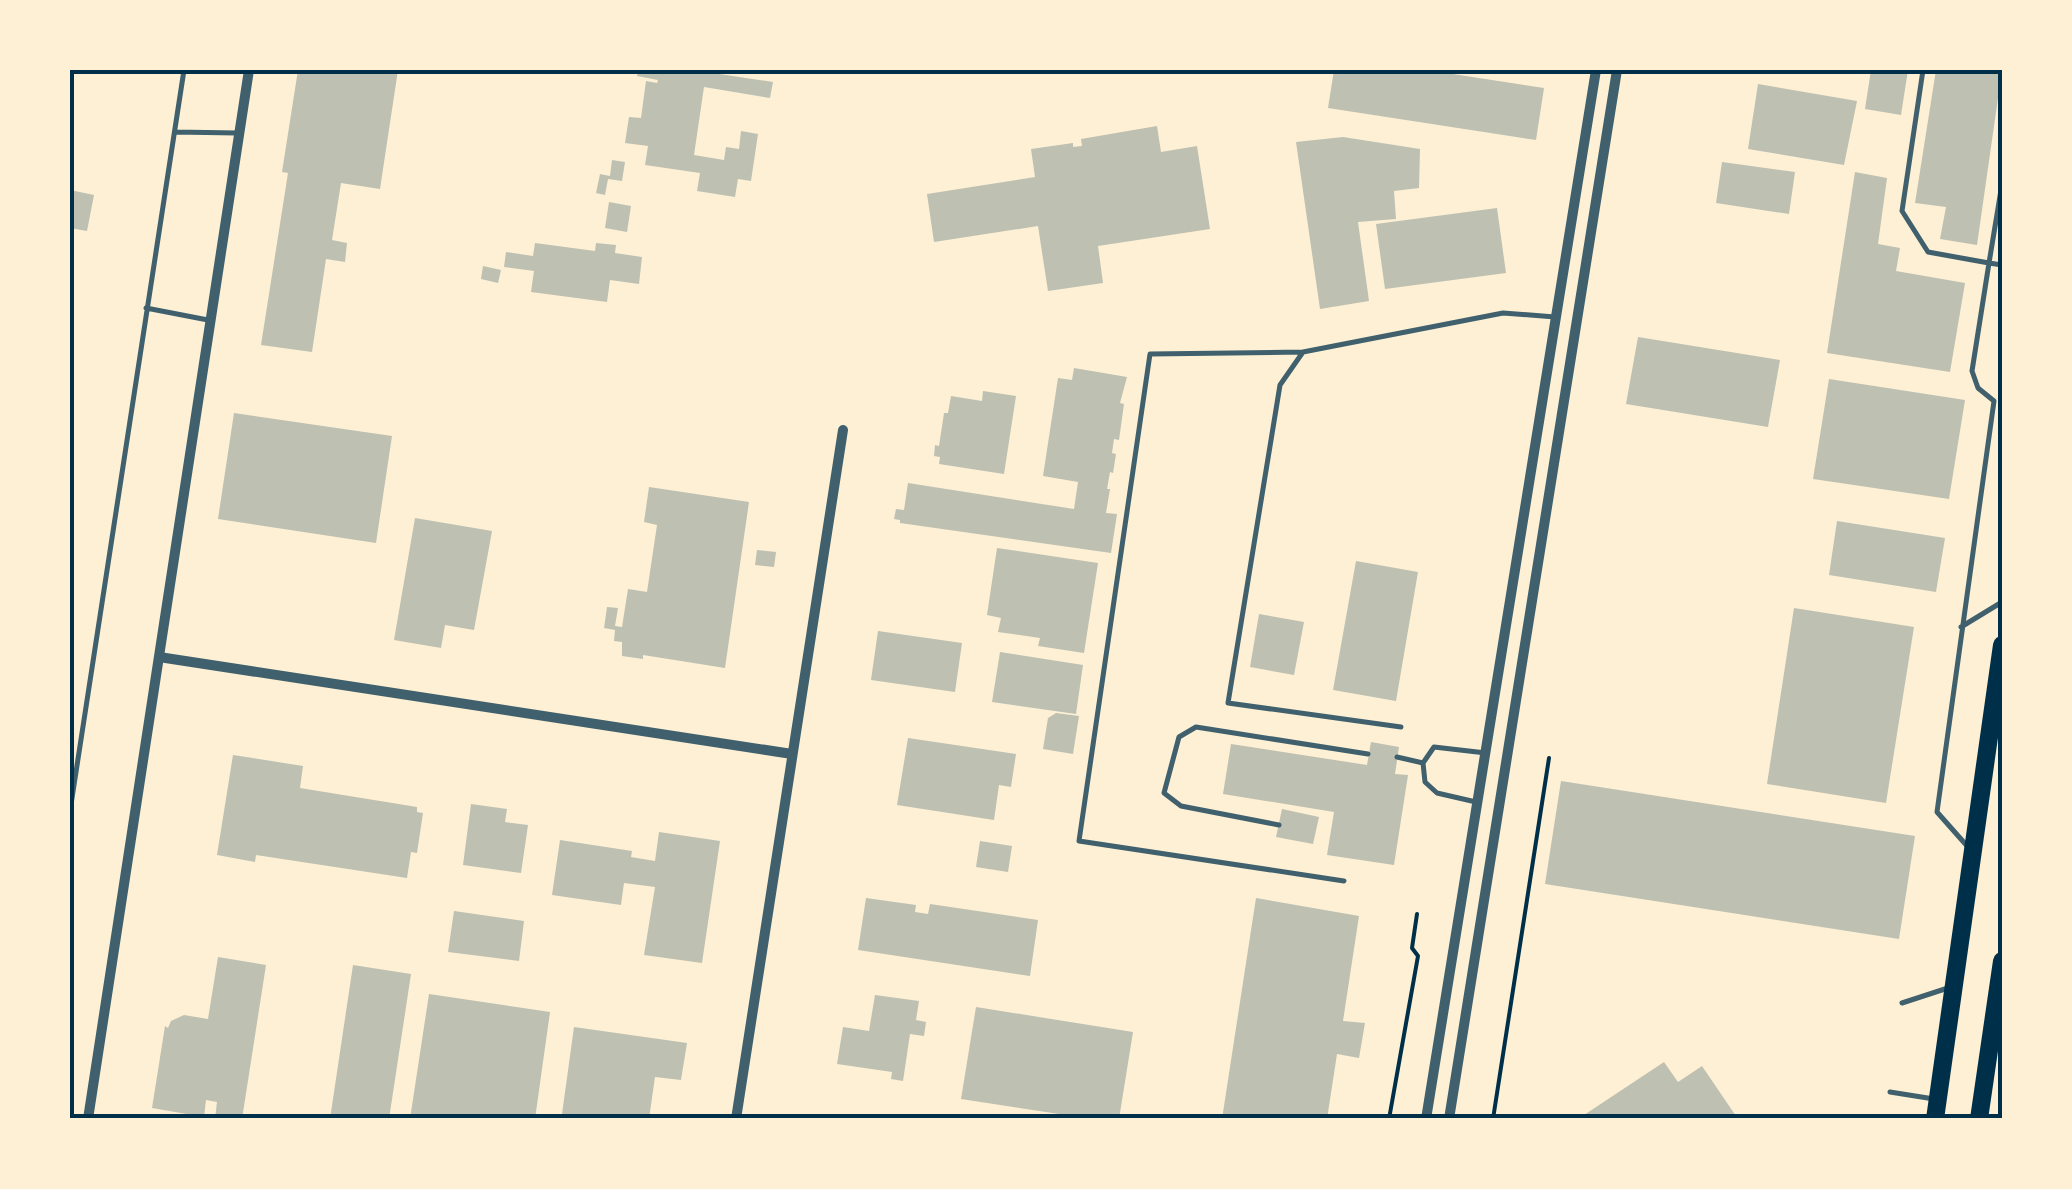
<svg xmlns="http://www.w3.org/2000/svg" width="2072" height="1189" font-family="Jost,sans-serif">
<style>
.building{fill:#bec0b2}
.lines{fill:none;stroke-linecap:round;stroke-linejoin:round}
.path{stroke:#003049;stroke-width:4}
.service{stroke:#3f606c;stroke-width:5}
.minor{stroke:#3f606c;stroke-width:10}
.trunk{stroke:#003049;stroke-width:18}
.neatline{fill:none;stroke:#003049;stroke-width:4}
</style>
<rect width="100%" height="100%" fill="#fdf0d5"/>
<path class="building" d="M298 70H398L380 189 341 183 332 240 347 243 345 262 326 259 312 352 261 345 288 173 282 172Z
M638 70H693L773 82 770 98 704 87 694 155 724 160 726 147 739 149 741 131 758 134 751 181 738 179 735 197 697 191 700 173 645 165 648 146 625 143 629 117 641 118 646 81 657 83 658 80 637 76Z
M1334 70H1427L1544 88 1536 140 1328 108Z
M1871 70H1908L1901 115 1865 109Z
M1936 70 1966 73 1967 70H2002L1977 245 1940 239 1946 207 1915 203Z
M1758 84 1857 101 1844 165 1748 149Z
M1157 126 1161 152 1197 146 1210 229 1098 246 1103 283 1048 291 1038 226 934 242 927 194 1035 177 1031 149 1073 143V147L1082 146 1081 139Z
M1343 137 1420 149 1419 188 1394 191 1396 219 1358 222 1369 301 1320 309 1296 142Z
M612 160 625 162 622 181 608 179 605 195 596 193 600 174 610 176Z
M1722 162 1795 172 1789 214 1716 203Z
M1855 172 1887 178 1878 244 1900 248 1896 271 1965 283 1950 372 1827 353Z
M70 190 94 195 87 231 70 228Z
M609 202 631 206 627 232 605 228Z
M1497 208 1506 273 1385 289 1376 224Z
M535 243 595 251 596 243 616 245 615 253 642 257 639 284 610 280 607 302 531 292 534 271 504 267 506 252 533 256Z
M483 266 501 270 498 283 481 279Z
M1638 337 1780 360 1768 427 1626 404Z
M1074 368 1127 377 1120 403 1124 404 1119 440 1114 439 1112 453 1116 454 1113 473 1110 472 1107 489H1110L1106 513 1117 514 1111 553 900 523V520L894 519 896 509 904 510 908 483 1074 509 1078 482 1043 476 1058 378 1072 380Z
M1829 379 1965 400 1949 499 1813 479Z
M983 391 1016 396 1004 474 939 464 940 457 934 456 935 445 939 446 944 413H948L951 396 982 401Z
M234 413 392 436 376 543 218 519Z
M649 487 749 502 725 668 643 655V659L622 656V642L614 641 615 630 604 628 607 607 618 608 615 626 622 627 628 589 647 592 657 525 644 522Z
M415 518 492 531 474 630 445 625 441 648 394 640Z
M1837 521 1945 538 1936 592 1829 575Z
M997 548 1098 563 1084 653 1038 646 1040 638 998 632 1001 618 987 615Z
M757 550 776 552 774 567 755 565Z
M1356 561 1418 572 1396 701 1333 690Z
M1794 608 1914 627 1886 803 1767 784Z
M1259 614 1304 622 1294 675 1250 667Z
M878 631 962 643 955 692 871 680Z
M1000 652 1083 665 1076 714 992 702Z
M1056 713 1079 716 1073 754 1043 749 1048 718Z
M908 738 1016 754 1011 787 999 785 994 820 897 805Z
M1371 742 1399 747 1395 774 1408 775 1394 865 1327 855 1334 812 1223 794 1231 744 1367 765Z
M233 755 303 766 300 788 417 807V812L423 813 417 853 411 852 407 878 256 855 255 862 217 855Z
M1561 781 1915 836 1899 939 1545 884Z
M471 804 507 809 505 822 528 825 521 873 463 865Z
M1282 809 1319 817 1313 844 1276 837Z
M659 832 720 841 702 963 644 955 655 887 624 883 621 905 552 895 560 840 632 851 631 857 655 861Z
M980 841 1012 846 1008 872 976 867Z
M866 898 916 905 915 912 928 914 930 904 1038 920 1030 976 858 950Z
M1256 898 1359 916 1343 1021 1365 1023 1359 1058 1337 1054 1327 1119H1222Z
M454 911 524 921 519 961 448 952Z
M218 957 266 965 242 1119H215L217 1102 206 1100 204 1117 152 1108 165 1026 168 1028 171 1021 184 1015 208 1019Z
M353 965 411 974 389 1119H330Z
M429 994 550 1012 535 1119H410Z
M875 995 919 1001 916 1020 926 1022 924 1036 910 1034 903 1081 891 1079 892 1072 837 1064 843 1027 869 1031Z
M976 1007 1133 1032 1119 1119H1092L961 1099Z
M574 1027 687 1043 681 1080 655 1077 649 1119H594L562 1114Z
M1664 1062 1678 1082 1702 1066 1738 1119H1578Z"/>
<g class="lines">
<path class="path" d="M1389 1119 1418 956 1412 948 1417 914
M1493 1119 1549 758"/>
<path class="service" d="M1923 70 1902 211 1928 252 1989 263 1972 371 1978 388 1994 401 1937 812 1968 847
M175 132 237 133
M2002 184 1989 263 2002 265
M146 308 208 320
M1303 352 1150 354 1079 841 1344 881
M1961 627 2002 602
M1401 727 1228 703 1280 385 1303 352 1503 313 1555 317
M1397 757 1423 763 1425 782 1437 793 1476 802
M1423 763 1434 747 1486 753
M70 811 184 70
M1279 825 1181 806 1164 793 1179 737 1196 727 1368 754
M1902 1003 1951 987
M1890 1092 1934 1099"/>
<path class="minor" d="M159 657 792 754
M88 1119 249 70
M736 1119 843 430
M1426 1119 1596 70
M1449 1119 1617 70"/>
<path class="trunk" d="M1935 1119 2002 645
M1979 1119 2002 961"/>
</g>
<rect width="2072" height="1189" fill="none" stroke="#fdf0d5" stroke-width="145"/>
<rect x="72" y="72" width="1928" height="1044" class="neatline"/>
</svg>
